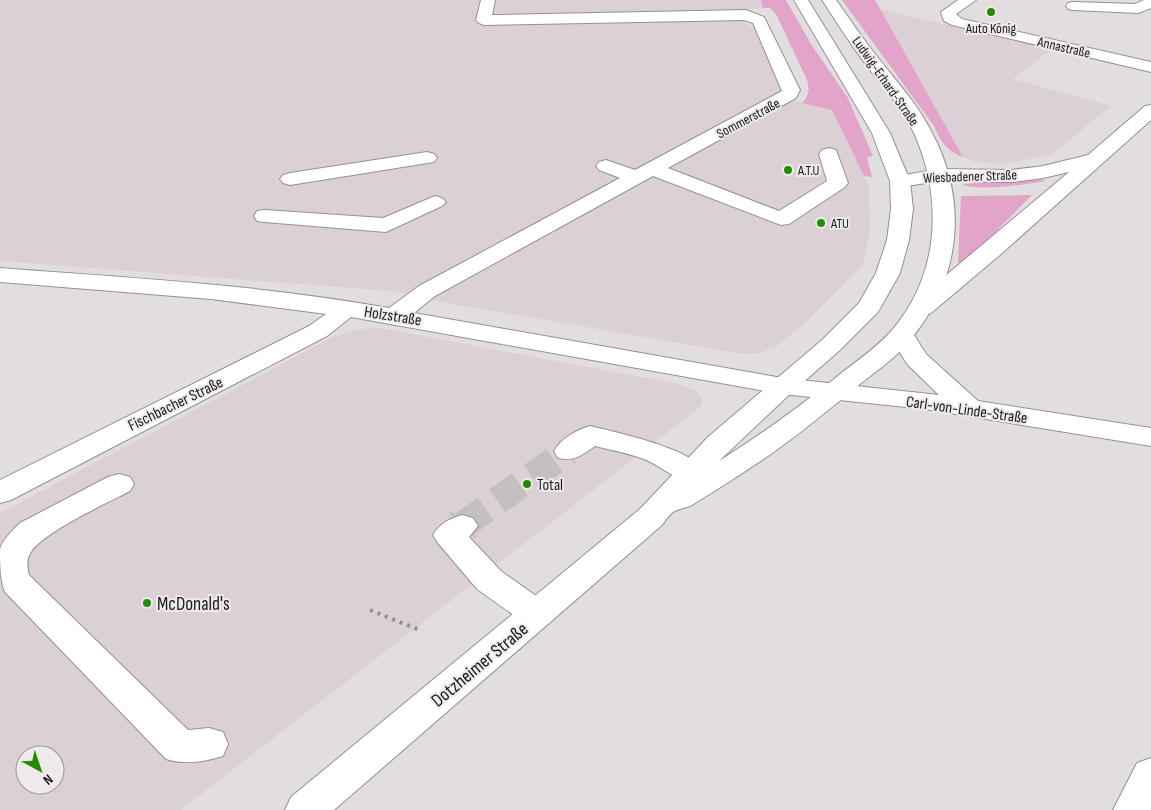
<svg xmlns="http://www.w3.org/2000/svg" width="1151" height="810" font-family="'Sofia Sans Condensed',sans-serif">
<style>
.built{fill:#dcd0d7;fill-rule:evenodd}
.green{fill:#e3a4ca}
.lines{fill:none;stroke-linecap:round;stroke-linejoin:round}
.minor-tunnel-far1{stroke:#c4c0c2;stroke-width:28;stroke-dasharray:28 14;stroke-linecap:butt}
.minor-tunnel{stroke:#c4c0c2;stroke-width:36;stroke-dasharray:36 18;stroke-linecap:butt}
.minor-casing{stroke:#959093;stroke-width:2}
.major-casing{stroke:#959093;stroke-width:2}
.path{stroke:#939092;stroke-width:4;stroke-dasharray:3 5;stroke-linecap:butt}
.minor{fill:#fff;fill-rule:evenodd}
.major{fill:#fff;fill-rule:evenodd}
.poi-dot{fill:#248b03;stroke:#efebed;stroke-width:2}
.labels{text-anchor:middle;stroke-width:4;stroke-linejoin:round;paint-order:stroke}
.far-poi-label{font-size:14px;fill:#1a191a;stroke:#efebed;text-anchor:start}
.far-street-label{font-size:14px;fill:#1a191a;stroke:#efebed}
.street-label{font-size:16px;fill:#1a191a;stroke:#efebed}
.poi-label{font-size:16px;fill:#1a191a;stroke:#efebed;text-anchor:start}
.near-poi-label{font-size:19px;fill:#1a191a;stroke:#efebed;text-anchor:start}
.near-street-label{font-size:19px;fill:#1a191a;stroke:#efebed}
</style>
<rect width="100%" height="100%" fill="#e2dee0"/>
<path class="built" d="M0 0H761L763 8 725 10 730 19 741 21 758 30 781 90 776 97 832 110 869 185 870 231 863 264 809 319 776 347 759 353 744 354 451 304 391 291 0 261Z
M879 9 1052 49 1013 79 1111 106 1051 155 1002 164 975 162 963 157Z
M380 328 679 384 696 391 703 399 699 408 181 810H0V513L333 337 358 329ZM25 755H55V785H25Z"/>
<path class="green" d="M761 0H786L811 44 848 98 873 156 867 157 872 177 864 176 832 110 802 103C809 95 810 90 807 80L776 14 770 8H763Z
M842 0H875L963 157C946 151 941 141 934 126Z
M1040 179 1046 181C1028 184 976 192 962 184Z
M1032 195 963 265 960 266 958 262 961 196Z"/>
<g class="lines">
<path class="minor-tunnel-far1" d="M463 525 568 451"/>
<path class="minor-tunnel" d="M462 526 464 524"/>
<g class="minor-casing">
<path id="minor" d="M481 0H495L492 15 746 10 764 17 800 90 796 98 668 168 779 211 827 181 819 154 822 150 829 148 836 150 848 183 845 187 789 224 781 225 653 176 435 296 414 313 782 378 939 395 907 364 889 335 893 330 902 327 911 330 926 354 978 401 1151 428V446L925 409 782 394 351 317 327 336 11 500 0 503V480L309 326 326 314 211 299 0 282V268C130 278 262 285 389 308L419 286 620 178 599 170 596 166 599 162 606 160 635 170 782 91 753 23 744 20 484 25 479 23 476 20Z
M958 0H976L956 14 962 19 1151 62V72L952 25 944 21 941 12Z
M1144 0H1151V8L1138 13 1073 10 1068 9 1066 6 1068 3 1073 2 1135 4Z
M1151 105V120L1001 254 931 313 922 315 913 313 910 308 913 303 1069 172 1043 178 1011 182 939 181 900 187 893 185 890 181 893 177 939 169 1011 170 1043 166 1088 155 1145 106Z
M427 152 434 154 437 158 434 162 290 185 283 183 280 179 283 175 290 173Z
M435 196 442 198 446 202 442 206 386 232 265 222 257 221 254 216 257 211 265 210 383 218Z
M590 426C618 433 691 448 706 472L701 479C678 485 664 467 644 459 628 453 611 450 595 446 582 455 574 462 558 458L554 451C561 439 576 430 590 426Z
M119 474 130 477 134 484 130 491C107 503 42 533 31 552 26 559 27 567 29 575L188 730 209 728 223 732 228 744 223 756C204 762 185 765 166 759L5 592C0 582 0 560 0 549 3 539 13 530 20 523L108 477Z
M462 515 473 518 478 526 469 537 501 571 549 605 554 614 549 623 537 627 525 623 477 589 438 543 433 535C440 523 449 519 462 515Z
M1151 758V810H1113L1137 763Z"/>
</g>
<g class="major-casing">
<path id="major" d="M794 0H808L890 133 910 181 913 209 909 240 900 273 878 312 840 350 792 392 719 461C759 436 796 409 833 380 853 363 876 349 893 329 940 273 943 198 914 133 902 107 881 85 864 62 849 42 836 21 822 0H836C849 18 862 38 876 55 895 80 917 103 931 131 969 201 961 278 911 339 897 357 878 370 860 384 831 408 802 432 771 454 746 471 721 487 695 503 689 508 680 508 675 511 670 513 665 521 662 525L334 810H285L291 797 640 509 708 437 822 340 859 303 876 273 887 240 891 209 890 181 872 133Z"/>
</g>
<path class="path" d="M370 610 422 631"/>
<use href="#minor" class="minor"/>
<use href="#major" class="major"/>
</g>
<g class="poi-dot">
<circle cx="991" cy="12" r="5"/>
<circle cx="788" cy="170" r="5"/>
<circle cx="821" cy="223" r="5"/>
<circle cx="527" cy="484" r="5"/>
<circle cx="147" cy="603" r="5"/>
</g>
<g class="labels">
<g class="far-poi-label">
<text x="991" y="33" text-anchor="middle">Auto König</text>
<text x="798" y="175">A.T.U</text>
<text x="831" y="228">ATU</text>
</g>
<g class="far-street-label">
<text transform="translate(1064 47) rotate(13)" y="5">Annastraße</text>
<text transform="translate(886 81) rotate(55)" y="5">Ludwig-Erhard-Straße</text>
<text transform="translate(748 118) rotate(-28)" y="5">Sommerstraße</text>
<text transform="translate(970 176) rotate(-2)" y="5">Wiesbadener Straße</text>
</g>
<g class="street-label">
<text transform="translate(393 315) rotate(9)" y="6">Holzstraße</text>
<text transform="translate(175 403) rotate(-26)" y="6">Fischbacher Straße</text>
<text transform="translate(967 409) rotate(8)" y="6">Carl-von-Linde-Straße</text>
</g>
<g class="poi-label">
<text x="537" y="490">Total</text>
</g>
<g class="near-poi-label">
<text x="157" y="610">McDonald's</text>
</g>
<g class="near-street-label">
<text transform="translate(479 664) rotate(-40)" y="7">Dotzheimer Straße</text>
</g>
</g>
<g transform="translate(40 770) rotate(140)"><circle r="24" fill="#efebed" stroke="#9a9799"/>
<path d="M0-4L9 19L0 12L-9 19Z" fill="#248b03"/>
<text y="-8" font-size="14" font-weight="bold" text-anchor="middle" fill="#1a191a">N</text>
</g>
</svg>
